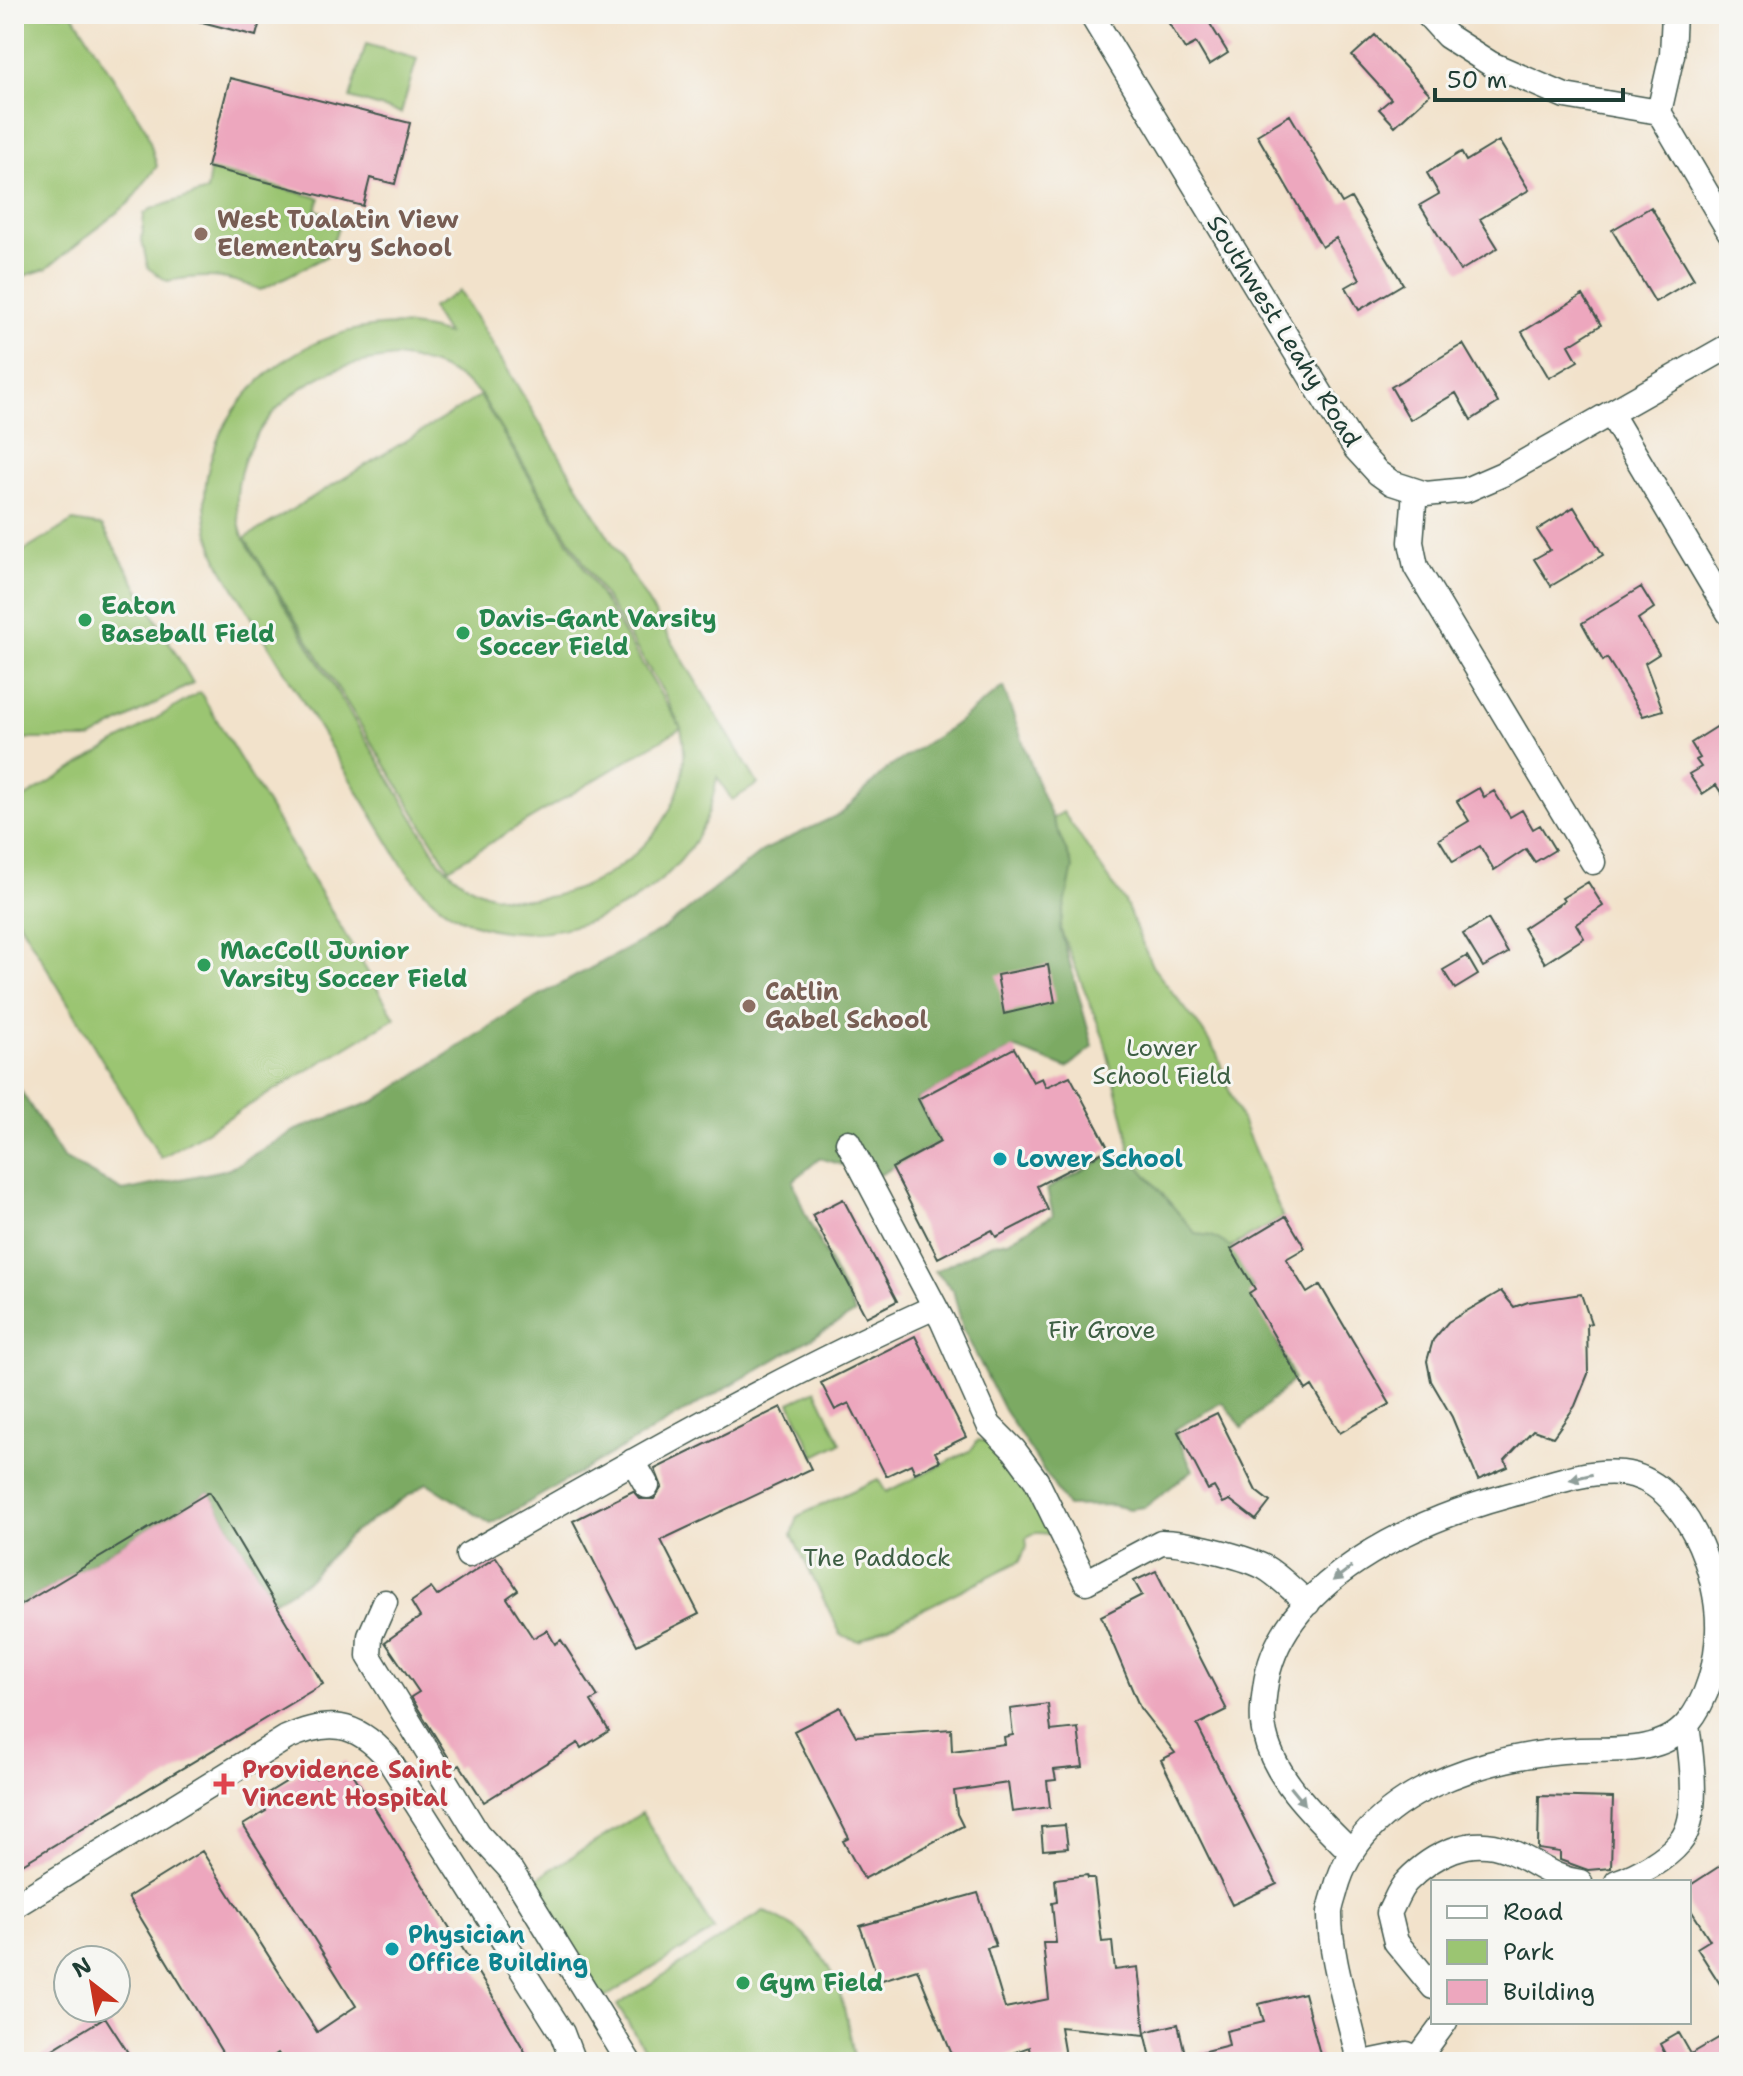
<svg xmlns="http://www.w3.org/2000/svg" width="1743" height="2076" font-family="'Shantell Sans',sans-serif">
	<style>
		.green { fill: #9bc572; stroke: #5d8153; stroke-width: 2; fill-rule: evenodd }
		.forest { fill: #7caa64; stroke: #4e744c; stroke-width: 2 }
		.building { fill: #eda7be }
		.lines { fill: none; stroke-linecap: round; stroke-linejoin: round }
		.minor-casing { stroke: #3f564b; stroke-width: 27 }
		.minor { stroke: #fff; stroke-width: 24 }
		.oneway { fill: #8f9e9a }
		.education-dot { fill: #8d6e63; stroke: #f6f6f2; stroke-width: 3 }
		.leisure-dot { fill: #2e9e5b; stroke: #f6f6f2; stroke-width: 3 }
		.culture-dot { fill: #0f9aa8; stroke: #f6f6f2; stroke-width: 3 }
		.health-dot { fill: #e0444e; stroke: #f6f6f2; stroke-width: 3 }
		.labels { text-anchor: middle; dominant-baseline: central; stroke-width: 6; stroke-linejoin: round; paint-order: stroke }
		.education-label { font-size: 24px; font-weight: bold; fill: #785e54; stroke: #f6f6f2; text-anchor: start }
		.street-label { font-size: 24px; fill: #1f3d34; stroke: #f6f6f2 }
		.leisure-label { font-size: 24px; font-weight: bold; fill: #27864d; stroke: #f6f6f2; text-anchor: start }
		.park-label { font-size: 24px; fill: #3e5f44; stroke: #f6f6f2 }
		.culture-label { font-size: 24px; font-weight: bold; fill: #0d838f; stroke: #f6f6f2; text-anchor: start }
		.health-label { font-size: 24px; font-weight: bold; fill: #be3a42; stroke: #f6f6f2; text-anchor: start }
	</style>
	<rect width="100%" height="100%" fill="#f6f6f2"/>
	<filter id="ink" filterUnits="userSpaceOnUse"><feTurbulence type="fractalNoise" baseFrequency=".0125" numOctaves="2"/><feDisplacementMap in="SourceGraphic" scale="16" xChannelSelector="R" yChannelSelector="G"/><feConvolveMatrix kernelMatrix="1 2 1 2 8 2 1 2 1" color-interpolation-filters="sRGB"/></filter>
	<filter id="wash" filterUnits="userSpaceOnUse"><feTurbulence type="fractalNoise" baseFrequency=".006" numOctaves="4" result="noise"/><feDisplacementMap in="SourceGraphic" scale="32" xChannelSelector="R" yChannelSelector="G"/><feGaussianBlur stdDeviation="1.8" result="paint"/><feColorMatrix in="noise" values="0 0 0 0 0 0 0 0 0 0 0 0 0 0 0 0 0 1.4 0 .05"/><feComposite in="paint" operator="in"/></filter>
	<g filter="url(#wash)">
		<rect width="100%" height="100%" fill="#f2e2cb"/>
		<path class="green" d="M14,14H73L146,129L157,166L129,203L46,269L14,279Z
			M366,44L417,59L401,113L350,98Z
			M210,170L320,198L316,210L342,219L327,256L261,290C225,275 206,274 167,281L148,268L142,241L144,214L151,209L207,191Z
			M460,291L758,784L732,800L717,777C714,793 711,809 704,824C665,908 543,960 458,917C435,905 420,888 404,868L220,565C155,428 314,289 447,334L431,308ZM396,357C430,361 456,371 481,395L665,695L681,728L480,396L245,538L449,868L681,728C705,828 585,919 492,895C472,890 454,877 440,862L243,537C219,466 270,396 335,370C355,362 375,360 396,357Z
			M73,521L102,526L193,683L90,739H25L14,732V557Z
			M200,692L395,1018L161,1158L14,913V804Z
			M1063,812L1125,902L1152,966L1202,1030L1217,1054L1229,1090L1283,1218L1225,1250L1197,1259L1132,1189L1128,1136L1104,1039L1060,928L1073,867L1052,819Z
			M816,1390L841,1443L815,1456L790,1402Z
			M978,1440L990,1442L1018,1470L1053,1535C1042,1533 1033,1530 1026,1539L1027,1546L1020,1561L859,1641L841,1635L792,1535L798,1516L878,1479L886,1492L970,1451Z
			M642,1813L714,1930L604,1998L531,1882Z
			M764,1911C775,1917 788,1923 798,1930C838,1962 847,2015 855,2062H652L617,2005Z"/>
		<path class="forest" d="M1003,687L1041,792L1073,867L1060,928L1093,1047L1067,1068L1014,1048L918,1099L940,1142L878,1176L820,1158L793,1181L804,1211L855,1313L491,1524L427,1483L351,1534L307,1581L274,1601L209,1492L14,1609V1080L63,1158L123,1191L229,1169L296,1130L375,1101L529,1001L664,929L762,851L842,813L887,769L950,728Z
			M1115,1153L1140,1167L1196,1234L1212,1236L1249,1257L1252,1285L1294,1379L1243,1428L1223,1402L1174,1430L1193,1470L1145,1507L1129,1509L1111,1505L1067,1506L1004,1410L963,1329L953,1290L935,1271L992,1244L1008,1241L1053,1215L1047,1189Z"/>
		<g id="blocks">
			<path class="building" d="M199,14H262L256,36L198,21Z
				M1163,14H1204L1228,53L1209,65L1196,43L1185,49Z
				M1375,35L1430,94L1395,126L1379,109L1391,99L1352,56Z
				M230,78L410,123L395,184L370,178L363,206L207,167Z
				M1290,115L1342,203L1351,198L1403,284L1359,310L1346,287L1360,279L1336,238L1322,247L1257,135Z
				M1499,141L1529,190L1480,219L1498,248L1460,271L1420,205L1439,194L1427,173L1461,152L1466,161Z
				M1651,207L1694,279L1655,302L1612,230Z
				M1583,295L1601,325L1569,345L1578,361L1549,378L1522,332Z
				M1463,344L1498,403L1471,420L1456,393L1410,420L1391,387Z
				M1574,507L1603,555L1551,586L1534,559L1550,550L1537,530Z
				M1641,587L1654,608L1638,619L1659,654L1645,663L1663,710L1643,716L1607,658L1603,661L1582,623Z
				M1729,719V805L1716,785L1702,794L1689,774L1701,767L1696,760L1700,758L1691,743Z
				M1479,788L1484,797L1494,791L1510,817L1522,810L1533,829L1540,825L1555,850L1535,862L1526,849L1494,870L1480,846L1453,862L1439,839L1469,821L1457,801Z
				M1588,882L1603,906L1576,924L1584,938L1545,963L1523,928L1564,901L1562,898Z
				M1488,919L1508,953L1483,967L1463,934Z
				M1467,956L1478,975L1455,989L1443,970Z
				M1048,965L1055,1002L1004,1014L997,975Z
				M1014,1048L1033,1082L1042,1078L1046,1087L1070,1076L1109,1149L1037,1186L1048,1210L996,1237L992,1230L938,1258L892,1168L940,1142L918,1099Z
				M843,1199L897,1301L866,1317L812,1215Z
				M1286,1216L1305,1248L1286,1259L1307,1293L1320,1285L1390,1404L1340,1433L1312,1386L1306,1390L1249,1293L1255,1289L1231,1249Z
				M1501,1291L1514,1307L1528,1302L1581,1294L1591,1323L1587,1324L1588,1374L1575,1406L1553,1437L1533,1430L1505,1460L1508,1467L1478,1480L1452,1417L1431,1381L1427,1361L1433,1340L1448,1322Z
				M915,1336L966,1437L935,1452L940,1461L915,1473L911,1464L886,1476L849,1403L835,1410L821,1383Z
				M781,1407L811,1469L661,1540L699,1614L637,1645L573,1521L633,1491L640,1499H654L662,1487L655,1469Z
				M1217,1413L1256,1491L1270,1502L1256,1520L1230,1500L1223,1503L1214,1487L1208,1490L1178,1432Z
				M209,1492L323,1684L14,1869V1609Z
				M496,1557L518,1590L507,1598L533,1638L547,1630L555,1644L561,1640L598,1697L591,1701L609,1731L581,1748L578,1743L484,1802L460,1765L455,1768L411,1697L419,1692L385,1642L420,1617L411,1602L431,1588L437,1596Z
				M1156,1571L1227,1710L1197,1725L1277,1884L1232,1905L1161,1760L1175,1753L1140,1708L1101,1616L1142,1595L1134,1581Z
				M1048,1704L1051,1731L1078,1728L1083,1767L1054,1770L1056,1780L1047,1781L1050,1807L1012,1812L1008,1783L954,1791L957,1814L963,1826L864,1879L843,1841L849,1838L794,1731L840,1707L856,1736L951,1729L952,1751L1005,1744L1004,1737L1013,1735L1010,1709Z
				M345,1761L498,2005L531,2062H284L278,2053L264,2062H228L128,1897L202,1851L317,2032L356,2006L243,1825L266,1811L258,1799L310,1767L316,1778Z
				M1539,1796L1613,1798L1611,1868L1588,1870L1560,1860V1852L1538,1849Z
				M1065,1825L1068,1848L1043,1850L1041,1827Z
				M1729,1860V1998L1697,1948L1710,1940L1689,1907V1886Z
				M1087,1875L1088,1878H1094L1102,1942L1112,1941L1115,1970L1138,1967L1145,2035L1060,2027L1066,2062H1031L1029,2047L988,2062H955L917,1969L879,1981L860,1926L978,1893L996,1946L987,1948L1005,2008L1049,1999L1043,1943H1056L1052,1903L1057,1902L1055,1879Z
				M1304,1993L1322,2062H1190L1189,2055L1229,2045L1226,2031L1264,2022L1259,2004Z
				M105,2017L134,2062H32Z
				M1178,2024L1187,2062H1152L1145,2032Z
				M1729,2032V2062H1669L1660,2044L1679,2033L1691,2054Z"/>
		</g>
	</g>
	<g filter="url(#ink)">
		<use href="#blocks" fill-opacity="0" stroke="#3f564b" stroke-width="2"/>
		<g class="lines">
			<g class="minor-casing">
				<path id="minor" d="M1091,14L1332,412L1356,449L1378,473L1392,483L1426,494L1466,490L1505,473L1729,346
					M1427,14L1447,36L1491,64L1565,96L1659,112
					M1674,14L1672,55L1659,112L1729,231
					M1611,414L1729,613
					M1415,491L1411,542L1416,567L1593,862
					M848,1142L943,1322L989,1425L1014,1450L1036,1480L1086,1582L1161,1542C1186,1542 1242,1556 1264,1567C1280,1576 1294,1592 1308,1603
					M633,1461L647,1486
					M468,1555C621,1468 774,1379 935,1307
					M385,1602L370,1636L369,1656L477,1833L510,1869L629,2062
					M1350,1851C1319,1820 1275,1780 1265,1735C1261,1720 1263,1704 1265,1689C1278,1581 1417,1520 1510,1495C1545,1486 1585,1469 1622,1473C1686,1480 1720,1575 1718,1631C1717,1663 1708,1699 1687,1724C1662,1754 1614,1749 1579,1750C1488,1754 1362,1792 1336,1889C1334,1897 1331,1904 1330,1912C1329,1956 1350,2017 1359,2062
					M1617,1882C1638,1875 1666,1859 1680,1842C1701,1818 1691,1754 1687,1725
					M14,1906L286,1738C328,1719 355,1721 387,1757L562,2033L573,2062
					M1433,1987L1396,1942L1389,1913C1395,1902 1399,1889 1407,1881C1433,1854 1471,1835 1507,1850C1533,1860 1551,1878 1580,1882
					M1368,2062L1407,2054L1417,2060L1445,2022"/>
			</g>
			<use href="#minor" class="minor"/>
		</g>
		<defs><path id="oneway-solid" d="M-6-.8H1V-3.2L6.5 0L1 3.2V.8H-6Z" transform="scale(2)"/></defs>
		<g class="oneway">
			<use href="#oneway-solid" transform="translate(1581 1477) rotate(167)"/>
			<use href="#oneway-solid" transform="translate(1342 1574) rotate(143)"/>
			<use href="#oneway-solid" transform="translate(1298 1796) rotate(51)"/>
		</g>
	</g>
	<g class="education-dot">
		<circle cx="201" cy="234" r="8"/>
		<circle cx="749" cy="1006" r="8"/>
	</g>
	<g class="leisure-dot">
		<circle cx="85" cy="620" r="8"/>
		<circle cx="463" cy="633" r="8"/>
		<circle cx="204" cy="965" r="8"/>
		<circle cx="743" cy="1983" r="8"/>
	</g>
	<g class="culture-dot">
		<circle cx="1000" cy="1159" r="8"/>
		<circle cx="392" cy="1949" r="8"/>
	</g>
	<path class="health-dot" d="M220 1772h8v8h8v8h-8v8h-8v-8h-8v-8h8z"/>
	<g class="labels">
		<g class="education-label">
			<text x="217" y="220">West Tualatin View<tspan x="217" dy="28">Elementary School</tspan></text>
			<text x="765" y="992">Catlin<tspan x="765" dy="28">Gabel School</tspan></text>
		</g>
		<g class="street-label">
			<text transform="translate(1284 331) rotate(58)">Southwest Leahy Road</text>
		</g>
		<g class="leisure-label">
			<text x="101" y="606">Eaton<tspan x="101" dy="28">Baseball Field</tspan></text>
			<text x="479" y="619">Davis-Gant Varsity<tspan x="479" dy="28">Soccer Field</tspan></text>
			<text x="220" y="951">MacColl Junior<tspan x="220" dy="28">Varsity Soccer Field</tspan></text>
			<text x="759" y="1983">Gym Field</text>
		</g>
		<g class="park-label">
			<text x="1162" y="1048">Lower<tspan x="1162" dy="28">School Field</tspan></text>
			<text x="1102" y="1330">Fir Grove</text>
			<text x="877" y="1558">The Paddock</text>
		</g>
		<g class="culture-label">
			<text x="1016" y="1159">Lower School</text>
			<text x="408" y="1935">Physician<tspan x="408" dy="28">Office Building</tspan></text>
		</g>
		<g class="health-label">
			<text x="242" y="1770">Providence Saint<tspan x="242" dy="28">Vincent Hospital</tspan></text>
		</g>
	</g>
	<rect width="1743" height="2076" fill="none" stroke="#f6f6f2" stroke-width="48"/>
	<rect x="1431" y="1880" width="260" height="144" fill="#f6f6f2" stroke="#a0aca6" stroke-width="2"/>
	<rect x="1447" y="1906" width="40" height="12" fill="#ffffff" stroke="#a0aca6" stroke-width="2"/>
	<text x="1503" y="1920" font-size="24" fill="#1f3d34">Road</text>
	<rect x="1447" y="1940" width="40" height="24" fill="#9bc572" stroke="#a0aca6" stroke-width="2"/>
	<text x="1503" y="1960" font-size="24" fill="#1f3d34">Park</text>
	<rect x="1447" y="1980" width="40" height="24" fill="#eda7be" stroke="#a0aca6" stroke-width="2"/>
	<text x="1503" y="2000" font-size="24" fill="#1f3d34">Building</text>
	<g transform="translate(92 1984) rotate(329)"><circle r="38" fill="#f6f6f2" stroke="#a0aca6" stroke-width="2"/>
	<path d="M0-6L14 30L0 20L-14 30Z" fill="#c8321e"/>
	<text y="-12" font-size="22" font-weight="bold" text-anchor="middle" fill="#1f3d34">N</text>
	</g>
	<path d="M1435 88v12h188v-12" fill="none" stroke="#1f3d34" stroke-width="4"/>
	<text x="1447" y="88" font-size="24" fill="#1f3d34" stroke="#f6f6f2" stroke-width="6" paint-order="stroke">50 m</text>
</svg>
